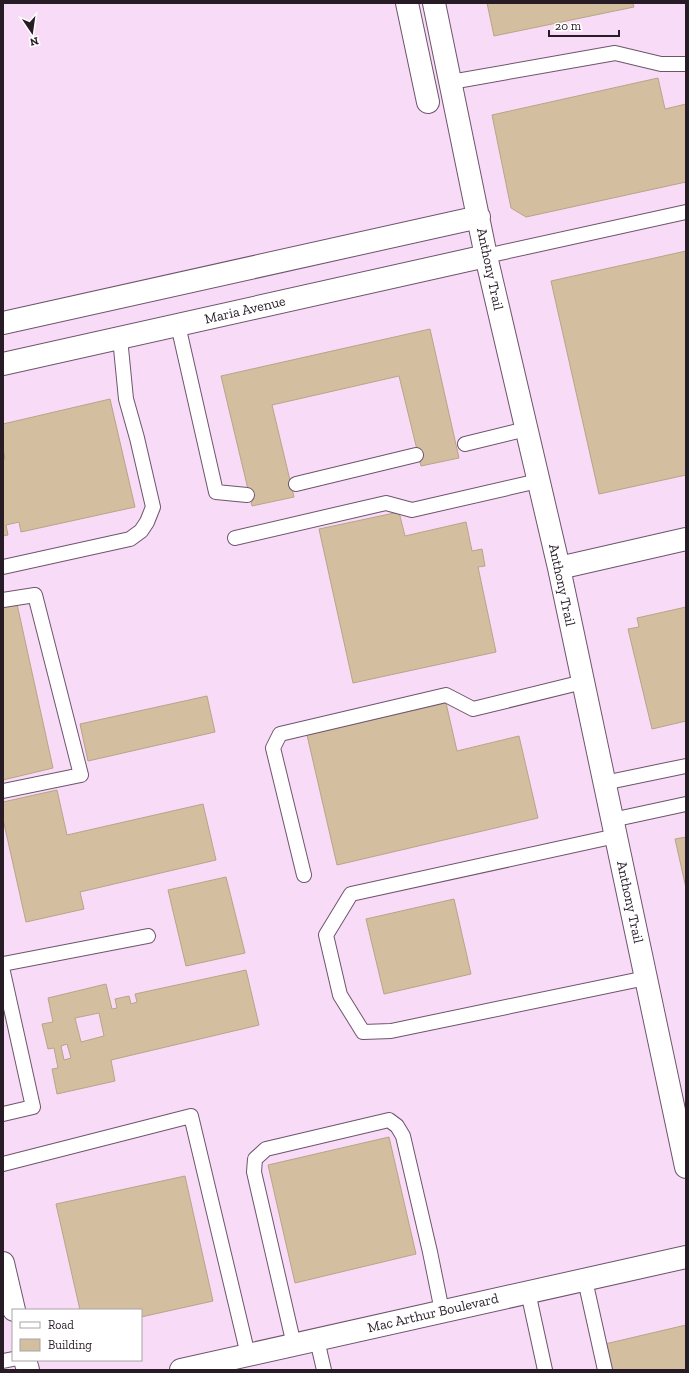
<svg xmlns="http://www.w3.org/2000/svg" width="689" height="1373" font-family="'Zilla Slab',serif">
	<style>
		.building { fill: #d4bea0; stroke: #b9a487; fill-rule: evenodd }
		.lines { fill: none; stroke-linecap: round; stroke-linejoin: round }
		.service-casing { stroke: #6e556c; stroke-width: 16 }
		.minor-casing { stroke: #6e556c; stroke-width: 24 }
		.service { stroke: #fff; stroke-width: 14 }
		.minor { stroke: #fff; stroke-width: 22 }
		.labels { text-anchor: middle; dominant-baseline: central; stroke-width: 3.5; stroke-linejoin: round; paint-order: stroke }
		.street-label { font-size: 14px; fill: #271c26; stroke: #fff }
	</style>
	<rect width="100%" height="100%" fill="#f8dbf6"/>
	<path class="building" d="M487,3H633L634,7L494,36Z
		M658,78L665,109L686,104V182L526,217L511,208L492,115Z
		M686,251V475L599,494L551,281Z
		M430,329L459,458L421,466L399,376L272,405L294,497L252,506L221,376Z
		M110,399L135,507L21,532L19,522L6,525L8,535L3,536V459H5L3,449V424Z
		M399,512L405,536L466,522L472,551L482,549L485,566L478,567L496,652L353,683L319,529Z
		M17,604L53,768L3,780V607Z
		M686,607V721L652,729L628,629L639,627L637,618Z
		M207,696L215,732L88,761L80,724Z
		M446,703L457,751L519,736L538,818L337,865L307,735Z
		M57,790L67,835L203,804L216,860L80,892L84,909L26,922L3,819V802Z
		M686,837V888L675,839Z
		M226,877L245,953L186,966L168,890Z
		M454,899L471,974L384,994L366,919Z
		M246,970L259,1025L111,1060L115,1081L57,1094L52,1069L58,1068L54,1048L48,1049L42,1024L53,1022L48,998L106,984L112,1009L117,1008L115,999L129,996L131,1004L137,1002L135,994ZM99,1013L104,1036L81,1042L75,1018ZM67,1044L71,1058L64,1060L61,1046Z
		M389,1137L416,1254L295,1283L268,1165Z
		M185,1176L213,1301L141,1317V1310H80L56,1204Z
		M686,1325V1370H611L605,1344Z"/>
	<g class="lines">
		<g class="service-casing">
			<path id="service" d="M451,82L615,53L661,64H686
				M486,256L686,212
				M178,325L216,492L247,495
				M465,444L526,429
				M296,484L416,455
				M235,538L386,503L412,510L538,481
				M3,567L130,539L141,531L147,522L153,507L137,438L126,399L120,338
				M3,600L35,595L81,775L3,791
				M604,783L686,766
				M612,820L686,804
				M616,836L351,894L326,935L340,995L363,1032L391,1031L646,978
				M304,875L273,748L280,734L446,695L473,709L583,682
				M3,964L148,936
				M3,972L33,1107L3,1114
				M3,1164L191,1116L248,1355
				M585,1280L605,1370
				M528,1292L545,1370
				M317,1340L324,1370
				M294,1345L254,1172L255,1159L266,1149L389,1120L397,1126L403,1136L430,1252L442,1311
				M3,1361L13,1359"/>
		</g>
		<g class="minor-casing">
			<path id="minor" d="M407,3L428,102
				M434,3L486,256L559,568L686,1167
				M3,323L479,217
				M3,364L486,256
				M559,568L686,539
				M3,1263L14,1310
				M25,1360L28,1370
				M181,1370L686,1257"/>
		</g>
		<use href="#service" class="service"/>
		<use href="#minor" class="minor"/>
	</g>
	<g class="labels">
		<g class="street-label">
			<text transform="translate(490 269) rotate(78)">Anthony Trail</text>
			<text transform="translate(245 310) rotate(-13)">Maria Avenue</text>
			<text transform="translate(562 585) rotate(78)">Anthony Trail</text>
			<text transform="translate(630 902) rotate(78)">Anthony Trail</text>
			<text transform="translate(433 1313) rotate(-13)">Mac Arthur Boulevard</text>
		</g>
	</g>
	<rect width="689" height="1373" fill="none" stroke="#271c26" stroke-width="8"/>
	<rect x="12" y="1309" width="130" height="52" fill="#ffffff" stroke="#a9a4a8"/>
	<rect x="20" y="1322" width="20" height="6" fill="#ffffff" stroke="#a9a4a8"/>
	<text x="48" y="1329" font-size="12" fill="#271c26">Road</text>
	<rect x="20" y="1339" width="20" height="12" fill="#d4bea0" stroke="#a9a4a8"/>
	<text x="48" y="1349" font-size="12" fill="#271c26">Building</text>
	<g transform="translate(32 32) rotate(167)" stroke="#ffffff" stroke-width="3" paint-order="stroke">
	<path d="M0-3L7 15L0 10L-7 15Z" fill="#271c26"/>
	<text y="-6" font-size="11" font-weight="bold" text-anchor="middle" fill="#271c26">N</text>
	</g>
	<path d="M549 30v6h70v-6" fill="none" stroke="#271c26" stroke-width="2"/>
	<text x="555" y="30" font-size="12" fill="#271c26" stroke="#ffffff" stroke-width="3" paint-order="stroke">20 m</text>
</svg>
